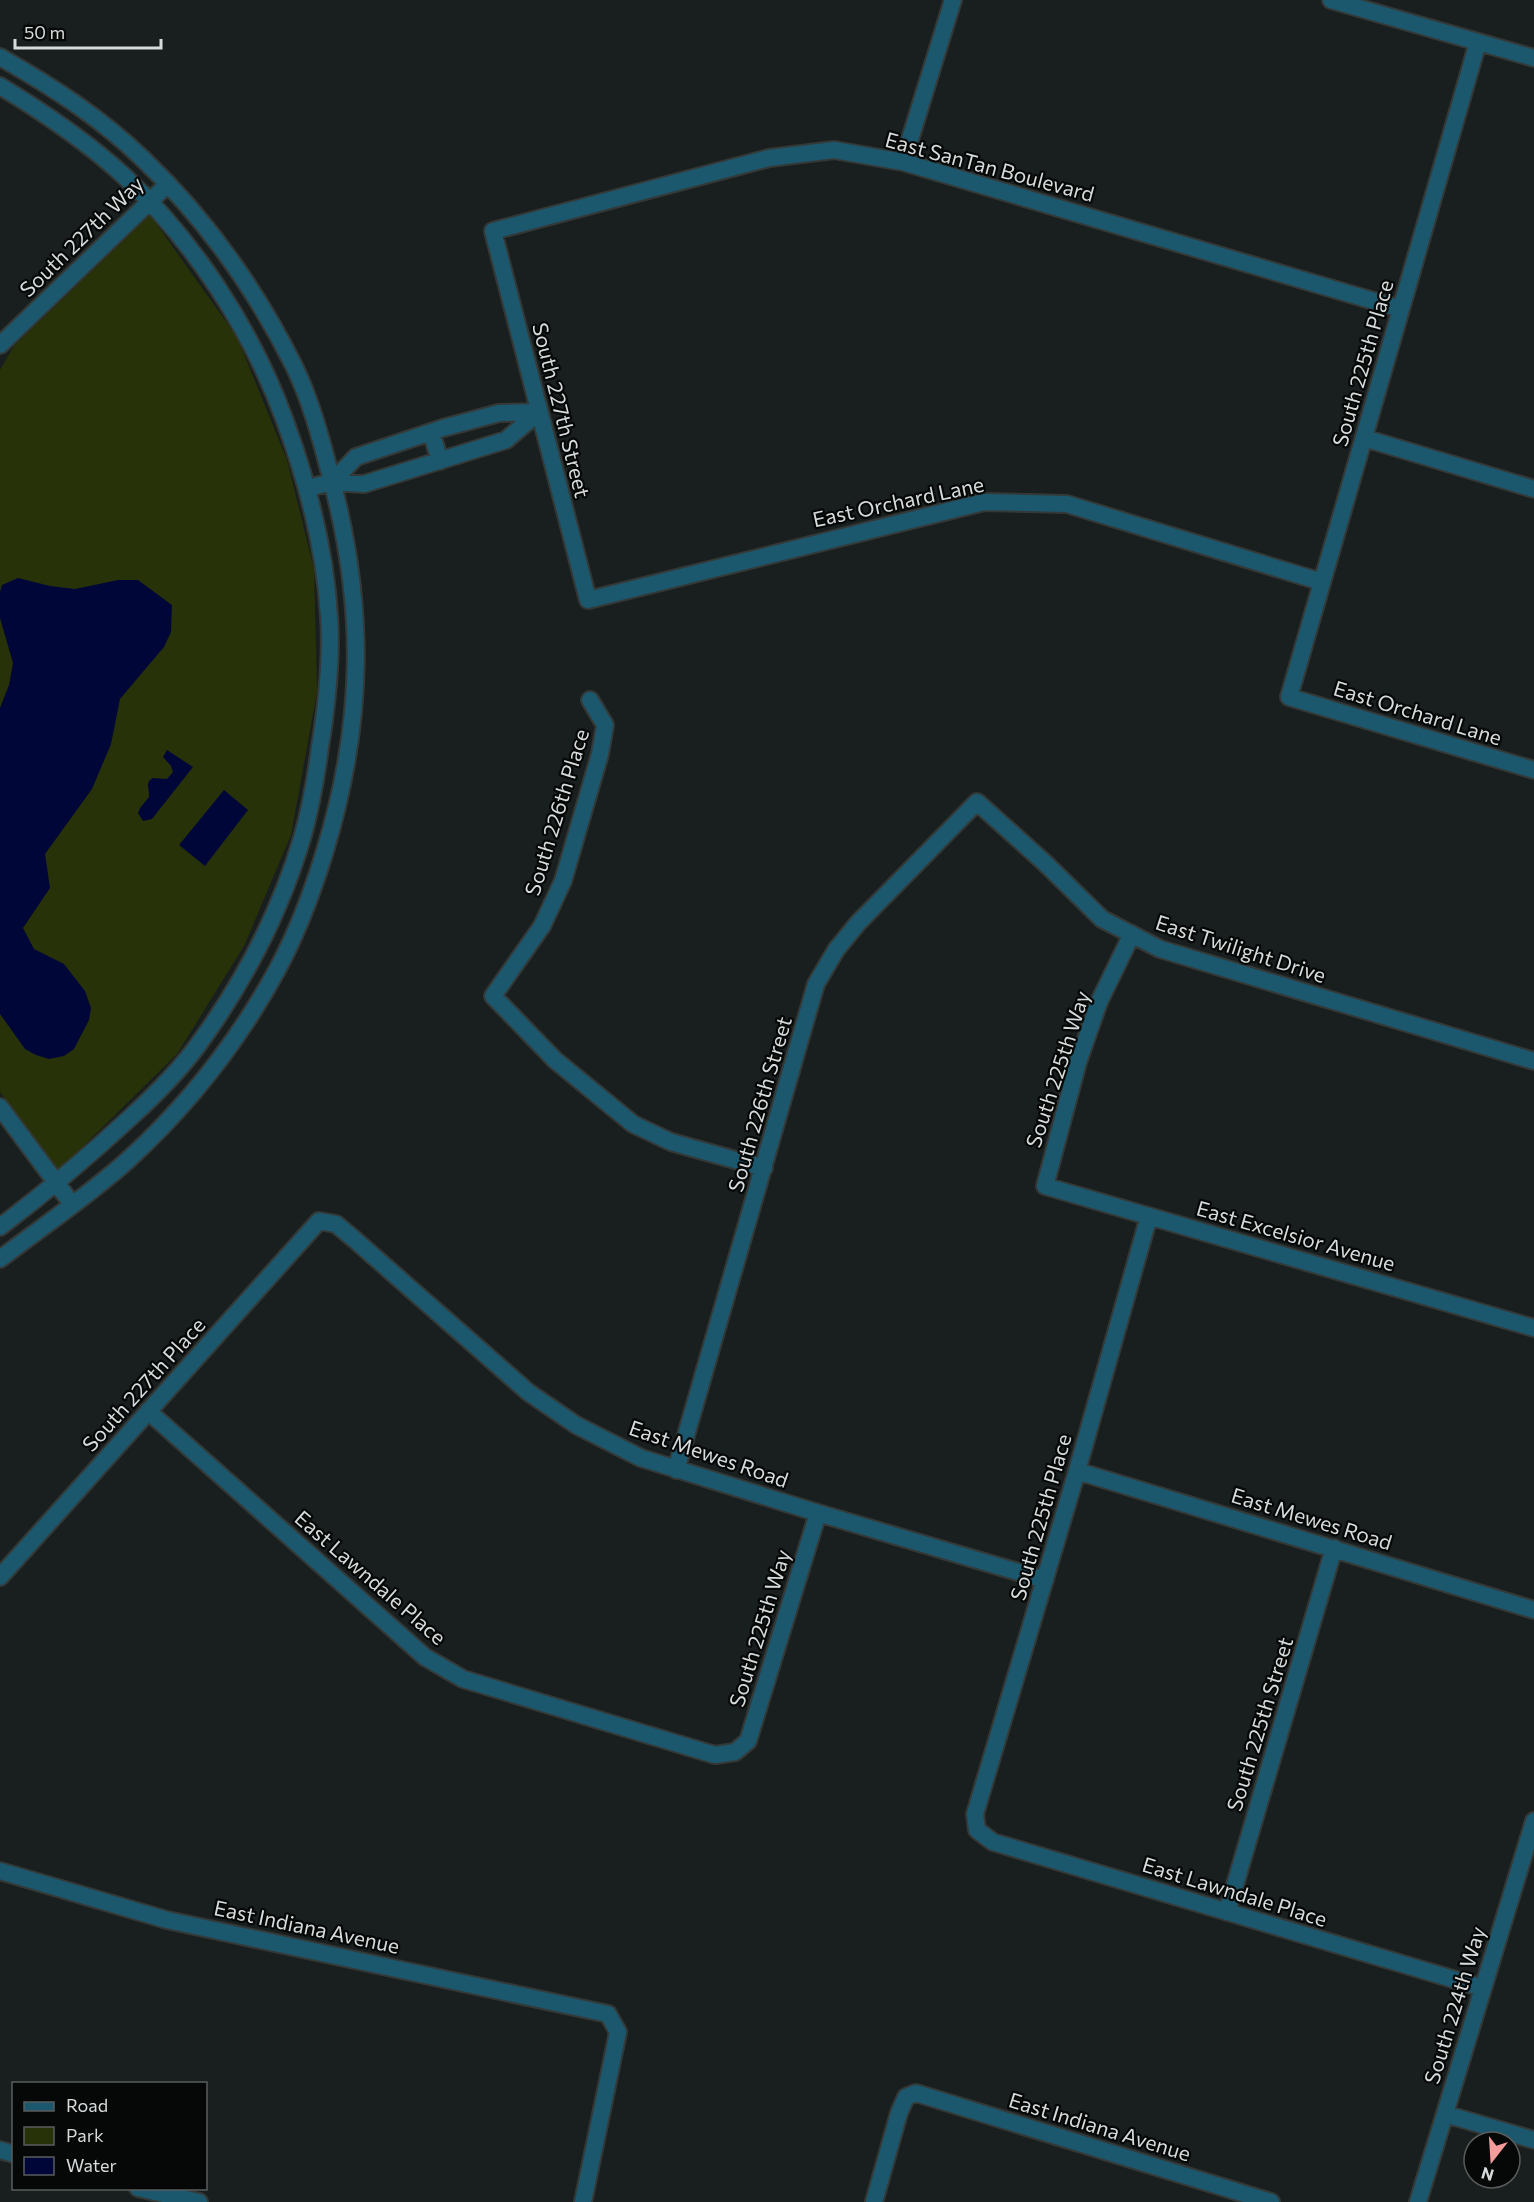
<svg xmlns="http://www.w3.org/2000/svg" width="1534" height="2202" font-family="Commissioner,sans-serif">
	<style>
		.green { fill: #283208 }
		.water { fill: #000738 }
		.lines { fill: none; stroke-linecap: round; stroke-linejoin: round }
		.minor-casing { stroke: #343938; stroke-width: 20 }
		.minor { stroke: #1b586e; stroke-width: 16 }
		.labels { text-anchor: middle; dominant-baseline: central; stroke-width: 4.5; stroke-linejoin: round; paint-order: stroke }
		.street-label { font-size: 21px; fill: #d7dbdb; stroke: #060808 }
	</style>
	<rect width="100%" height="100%" fill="#191f1e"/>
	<path class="green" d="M150,215L237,337L287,460L314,569L317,692L291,835L244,946L177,1054L59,1170L0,1092V370L14,346Z"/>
	<path class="water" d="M18,578L50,586L75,589L118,580H138L172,605L171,632L164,647L120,699L111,744L92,789L45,854L50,888L23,928L34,949L64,964L85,991L91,1008L89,1020L74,1049L64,1056L49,1059L36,1055L25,1049L0,1014V708L9,685L13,663L0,618V592L2,585Z
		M167,750L193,767L152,819L143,821L138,813L140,808L149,797C150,789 144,783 153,778L167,779L173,772L171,766L163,757Z
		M224,790L248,810L205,866L179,845Z"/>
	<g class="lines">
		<g class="minor-casing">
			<path id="minor" d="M1331,0L1534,58
				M1478,42L1289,697L1534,770
				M0,57C51,86 101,118 143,159C205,218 256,290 294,366C310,399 320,435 329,470C366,604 365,721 324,854C312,893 297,933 277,970C239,1040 187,1106 128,1160C88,1196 43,1226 0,1259
				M0,86C43,112 86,141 123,175C194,241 252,330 285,421C308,484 325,549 329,616C332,660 327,704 320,747C316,777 311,806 303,835C281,910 244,982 198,1045C179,1071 156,1094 132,1116C90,1155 46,1192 0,1227
				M903,162L953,0
				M0,345L167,185
				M431,432L440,461
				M1364,438L1534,489
				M332,482L356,457L443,428L499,413L539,412
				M308,488L332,482L364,484L506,440L539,412
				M1322,582L1067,504L984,502L588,600L493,231L769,158L834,150L903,162L1401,309
				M590,700L605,725L600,754L563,881L542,926L493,996L555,1060L633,1124L671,1142L764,1168
				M1132,934L1099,1002L1078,1062L1045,1186L1534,1328
				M0,1107L72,1204
				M1149,1216L1077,1471L975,1814L977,1830L993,1842L1483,1988
				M148,1411L425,1657L463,1679L715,1755L735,1752L748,1741L818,1513
				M676,1470L816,984L836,950L858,923L977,802L1045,863L1102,919L1160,949L1534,1061
				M1077,1471L1534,1610
				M0,1577L319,1221L336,1224L354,1239L528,1392L576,1425L641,1458L818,1513L1045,1580
				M0,1871L167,1920L608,2014L618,2032L583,2202
				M1227,1912L1334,1548
				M1445,2114L1534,2140
				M0,2150L14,2154
				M138,2188L199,2202
				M874,2202L899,2113L906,2097L916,2093L1271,2202
				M1418,2202L1534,1821"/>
		</g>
		<use href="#minor" class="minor"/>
	</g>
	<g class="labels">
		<g class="street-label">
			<text transform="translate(990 166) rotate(15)">East SanTan Boulevard</text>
			<text transform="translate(81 236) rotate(-44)">South 227th Way</text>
			<text transform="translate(1362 363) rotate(-74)">South 225th Place</text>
			<text transform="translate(562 410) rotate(76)">South 227th Street</text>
			<text transform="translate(898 501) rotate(-12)">East Orchard Lane</text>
			<text transform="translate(1418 712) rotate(17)">East Orchard Lane</text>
			<text transform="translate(556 812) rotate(-73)">South 226th Place</text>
			<text transform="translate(1241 948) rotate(18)">East Twilight Drive</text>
			<text transform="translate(1057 1069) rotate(-72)">South 225th Way</text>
			<text transform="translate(759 1104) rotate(-74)">South 226th Street</text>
			<text transform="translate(1296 1235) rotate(16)">East Excelsior Avenue</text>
			<text transform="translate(143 1384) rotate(-48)">South 227th Place</text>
			<text transform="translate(709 1453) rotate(19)">East Mewes Road</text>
			<text transform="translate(1040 1517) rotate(-74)">South 225th Place</text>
			<text transform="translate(1312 1518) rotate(17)">East Mewes Road</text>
			<text transform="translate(371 1577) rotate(41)">East Lawndale Place</text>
			<text transform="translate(759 1628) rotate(-73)">South 225th Way</text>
			<text transform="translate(1259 1724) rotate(-73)">South 225th Street</text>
			<text transform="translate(1235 1891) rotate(17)">East Lawndale Place</text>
			<text transform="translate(307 1926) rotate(12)">East Indiana Avenue</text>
			<text transform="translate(1454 2005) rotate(-73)">South 224th Way</text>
			<text transform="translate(1100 2126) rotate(17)">East Indiana Avenue</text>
		</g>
	</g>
	<rect x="12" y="2082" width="195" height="108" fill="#060808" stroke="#5a5c5c" stroke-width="1.5"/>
	<rect x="24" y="2102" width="30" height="9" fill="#1b586e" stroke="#5a5c5c" stroke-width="1.5"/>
	<text x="66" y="2112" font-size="18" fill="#d7dbdb">Road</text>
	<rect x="24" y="2127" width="30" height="18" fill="#283208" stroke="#5a5c5c" stroke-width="1.5"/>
	<text x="66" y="2142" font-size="18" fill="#d7dbdb">Park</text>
	<rect x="24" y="2157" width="30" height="18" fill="#000738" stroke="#5a5c5c" stroke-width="1.5"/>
	<text x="66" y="2172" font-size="18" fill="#d7dbdb">Water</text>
	<g transform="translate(1492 2160) rotate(197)"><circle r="28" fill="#060808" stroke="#5a5c5c" stroke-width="1.5"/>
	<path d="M0-4.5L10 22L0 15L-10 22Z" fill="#f59b9c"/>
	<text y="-9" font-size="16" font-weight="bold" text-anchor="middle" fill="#d7dbdb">N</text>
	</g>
	<path d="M15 39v9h146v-9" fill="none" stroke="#d7dbdb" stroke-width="3"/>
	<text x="24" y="39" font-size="18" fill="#d7dbdb" stroke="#060808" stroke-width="4.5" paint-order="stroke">50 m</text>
</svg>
